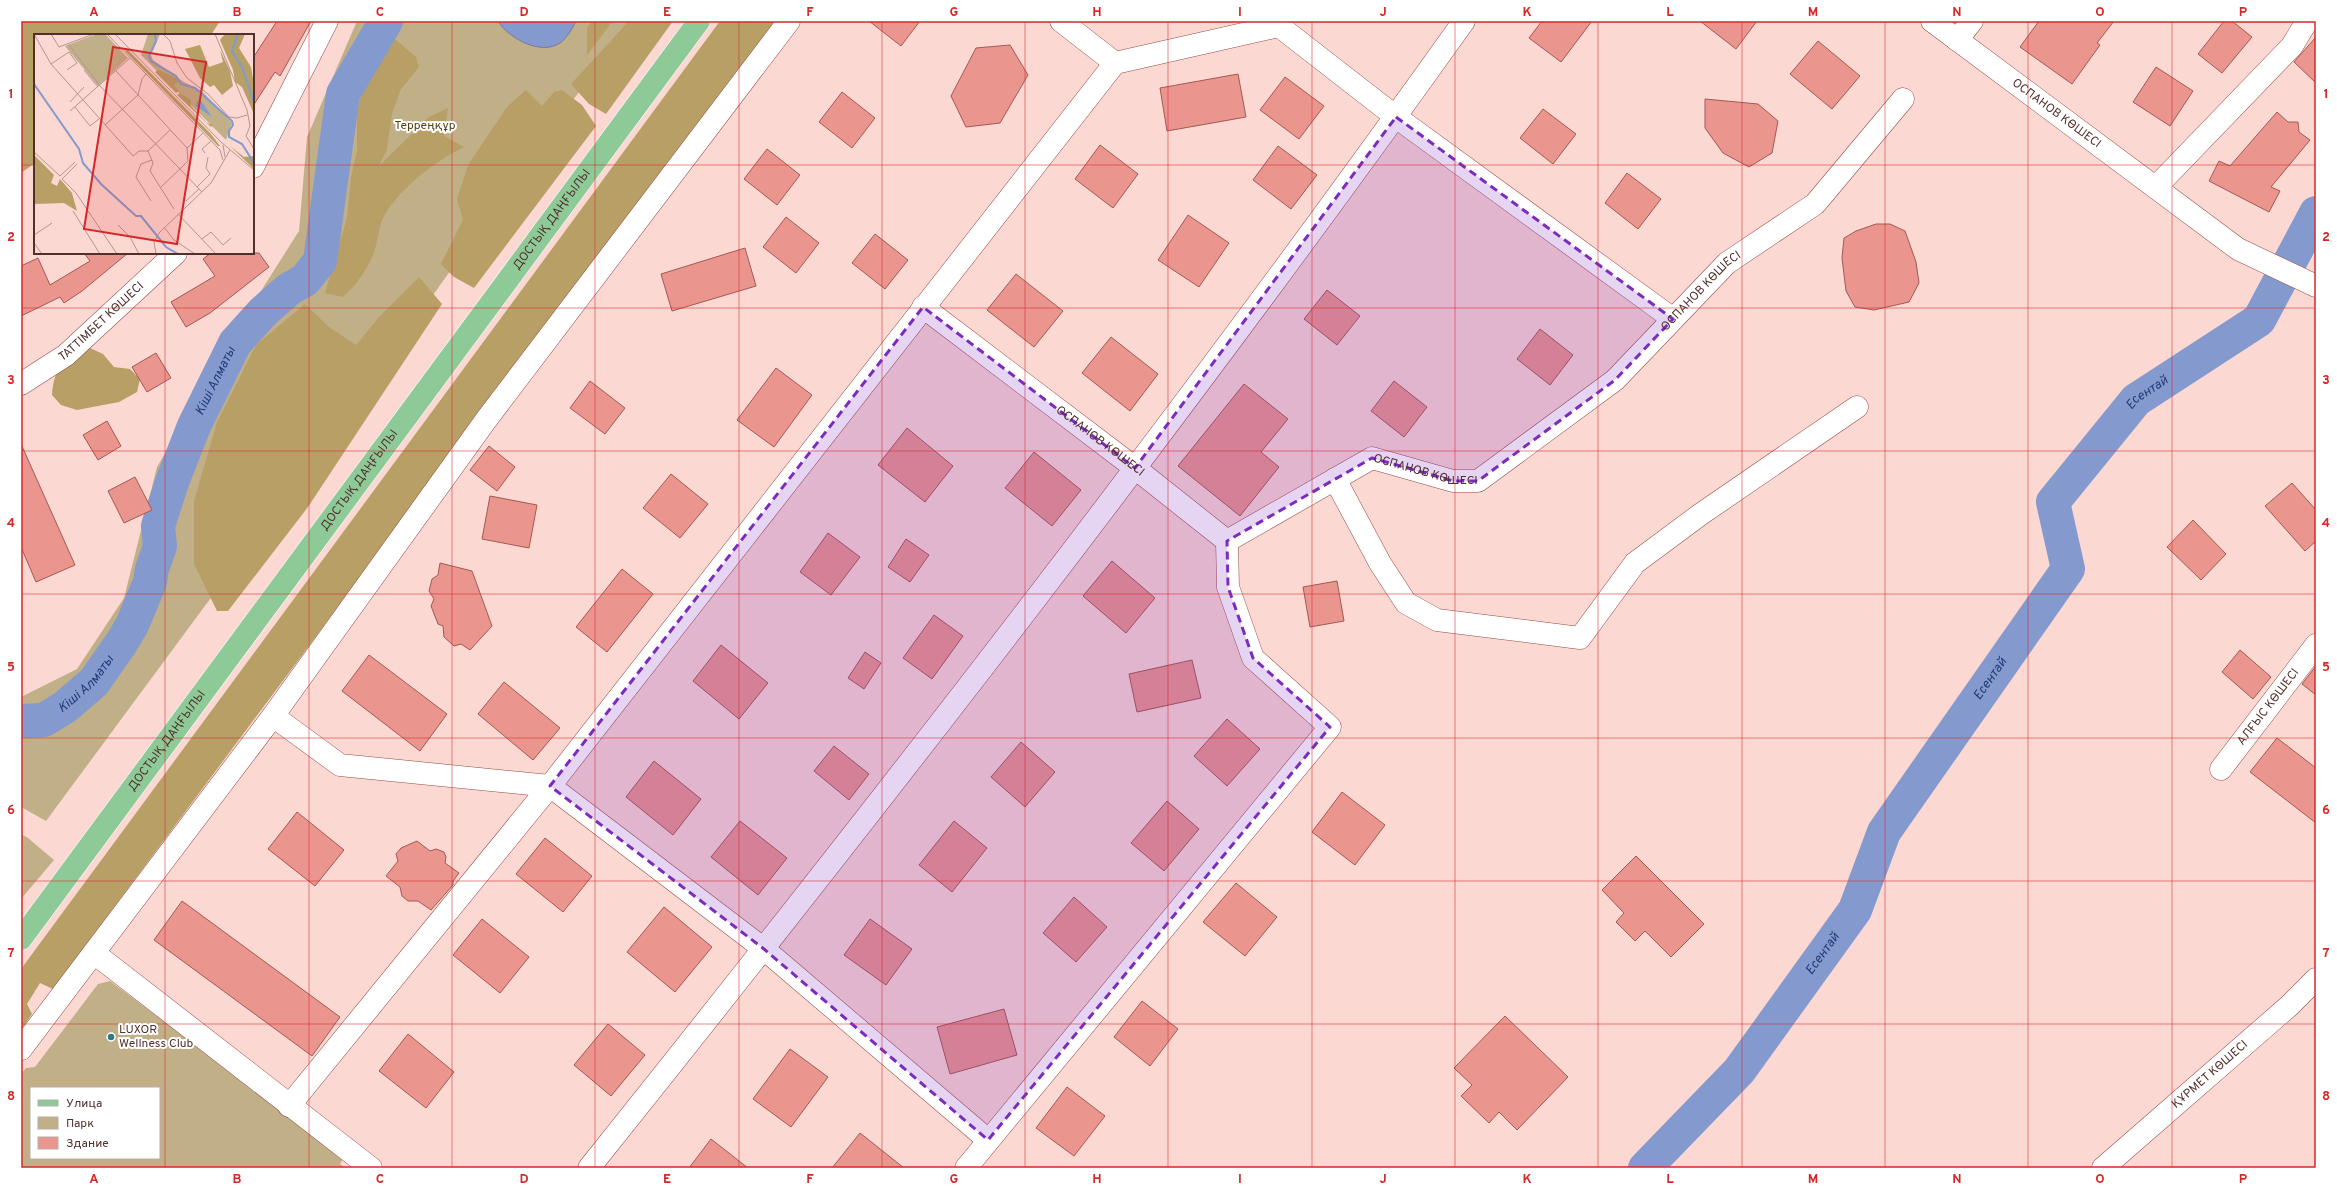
<svg xmlns="http://www.w3.org/2000/svg" width="2337" height="1189" font-family="Overpass,sans-serif">
	<style>
		.green { fill: #c1af88; fill-rule: evenodd }
		.forest { fill: #b89f66 }
		.water { fill: #849ace; stroke: #757a9d }
		.lines { fill: none; stroke-linecap: round; stroke-linejoin: round }
		.river { stroke: #849ace; stroke-width: 34 }
		.building { fill: #ea968e; stroke: #a45851 }
		.minor-casing { stroke: #974b45; stroke-width: 23 }
		.major-casing { stroke: #fff; stroke-width: 23 }
		.minor { stroke: #fff; stroke-width: 22 }
		.major { stroke: #8eca97; stroke-width: 22 }
		.marked { fill: #7b2cbf; fill-opacity: 0.2; stroke: #7b2cbf; stroke-width: 3; stroke-dasharray: 8 5; stroke-linejoin: round }
		.grid { fill: none; stroke: #d62828; stroke-width: 1; stroke-opacity: 0.55 }
		.poi-dot { fill: #337b84; stroke: #fff; stroke-width: 1.5 }
		.labels { text-anchor: middle; dominant-baseline: central; stroke-width: 4; stroke-linejoin: round; paint-order: stroke }
		.street-label { font-size: 12px; fill: #512f2b; stroke: #fff }
		.park-label { font-size: 12px; fill: #544114; stroke: #fff }
		.poi-label { font-size: 12px; fill: #512f2b; stroke: #fff; text-anchor: start }
		.water-label { font-size: 13px; font-style: italic; fill: #233977; stroke: #fff }
		.inset-river { fill: none; stroke: #849ace; stroke-width: 2 }
		.inset-road { fill: none; stroke: #b89490; stroke-width: 1 }
		.view { fill: #d62828; fill-opacity: 0.15; stroke: #d62828; stroke-width: 2 }
		.inset-edge { fill: none; stroke: #512f2b; stroke-width: 2 }
		.neatline { fill: none; stroke: #d62828; stroke-width: 1.5 }
		.grid-label { font-size: 13px; text-anchor: middle; font-weight: bold; fill: #d62828 }
	</style>
	<rect width="100%" height="100%" fill="#fcd8d3"/>
	<path class="green" d="M357,21H633L551,129L394,350L46,821L21,807V697L77,669L124,598L157,467L247,313L299,231L307,137Z
		M21,834L28,838L54,860L21,899Z
		M110,981L344,1157L340,1164L346,1168H21V1074L26,1068L35,1067L98,984ZM31,1088H159V1158H31Z"/>
	<path class="forest" d="M21,21H220L211,35H35V163L21,173Z
		M592,21H613L587,55V28Z
		M629,21H673L606,114L589,104L571,84Z
		M720,21H775L53,989L40,983L27,1004L32,1014L21,1030V969Z
		M388,33L416,57L419,67L401,89L392,114L387,149L379,166L429,117L448,108L444,136L464,147C434,162 401,187 384,216C378,227 378,243 373,255C366,271 356,285 343,297L325,293L347,218L351,177L357,150V109L366,80Z
		M526,90L542,106L554,92L562,90L582,105L596,126L474,288L454,277L441,264L463,220L457,199L468,165L507,107Z
		M419,277L442,304L308,507L228,611H217L194,564V501L217,422L256,345L305,304L329,327L356,345L379,317Z
		M90,348L103,354L114,367L130,369L140,379L137,392L119,402L77,410L61,405L52,395C54,364 66,362 90,348Z"/>
	<path class="water" d="M498,21H576C572,29 567,38 560,43C541,56 508,38 498,21Z"/>
	<g class="lines">
		<g class="river">
			<path id="s1" d="M21,721L44,720L65,707L94,682L122,642L132,625L150,582L152,569L160,546L158,526L172,482L194,426L235,343L263,312L289,289L305,280L320,261L343,94L386,21"/>
			<path id="s2" d="M1645,1168L1739,1071L1855,910L1884,832L2068,569L2053,502L2136,400L2259,320L2316,213"/>
		</g>
	</g>
	<path class="building" d="M277,21H311L280,76L275,72L253,106V58Z
		M869,21H920L901,46Z
		M1542,21H1592L1561,62L1529,38Z
		M1700,21H1757L1736,49Z
		M2039,21H2114L2097,43L2100,45L2072,84L2020,47Z
		M2224,21H2232L2252,37L2222,73L2198,54Z
		M2316,37V83L2294,62Z
		M1818,41L1860,76L1832,109L1790,74Z
		M1010,45L1028,75L1000,123L966,127L951,96L976,48Z
		M2156,67L2193,91L2170,126L2133,102Z
		M1238,74L1246,117L1167,131L1160,88Z
		M1285,77L1324,106L1299,139L1260,110Z
		M842,92L875,118L852,148L819,122Z
		M1705,99L1758,104L1778,121L1772,153L1749,167L1723,153L1705,128Z
		M1543,109L1576,134L1553,164L1520,138Z
		M2277,112L2288,122H2298L2299,132L2310,140L2271,187L2280,191L2269,212L2209,181L2219,161L2230,166Z
		M1100,145L1138,174L1113,208L1075,179Z
		M1278,146L1317,175L1291,209L1253,180Z
		M767,149L800,175L777,205L744,179Z
		M1627,173L1661,199L1638,229L1605,203Z
		M1188,215L1229,243L1199,287L1158,260Z
		M786,217L819,243L796,273L763,247Z
		M1876,224H1890L1905,231L1916,262L1919,283L1909,302L1874,310L1855,307L1846,291L1842,258L1844,238L1856,231Z
		M875,234L908,260L885,289L852,263Z
		M745,248L756,286L672,311L661,274Z
		M84,253H128L82,291L64,303L60,297L21,316V266L38,258L50,285L90,261Z
		M211,253H259L269,267L210,313L186,327L171,302L215,276L203,259Z
		M1016,274L1063,311L1034,347L987,310Z
		M1327,290L1360,316L1337,345L1304,319Z
		M1540,329L1573,355L1550,385L1517,359Z
		M1111,337L1158,374L1130,411L1082,373Z
		M156,353L171,378L147,392L132,367Z
		M776,368L812,395L774,447L737,420Z
		M590,381L625,408L605,434L570,408Z
		M1394,381L1427,407L1404,437L1371,411Z
		M1244,384L1288,419L1261,452L1279,467L1240,516L1178,466Z
		M107,421L121,446L98,460L83,435Z
		M907,428L953,466L925,502L878,465Z
		M21,444L75,565L36,582L21,547Z
		M489,446L515,467L497,491L470,470Z
		M1034,452L1081,490L1052,526L1005,488Z
		M671,474L708,504L680,538L643,508Z
		M135,477L152,510L124,523L108,491Z
		M2292,483L2316,510V541L2305,551L2265,506Z
		M490,496L537,505L529,548L482,539Z
		M2193,520L2226,554L2201,580L2167,547Z
		M828,533L860,557L831,595L800,572Z
		M906,539L929,555L910,582L888,567Z
		M1112,561L1155,598L1126,633L1083,596Z
		M440,563L472,571L492,626L470,650L461,644L454,646L444,637L443,626L438,624L431,606L434,599L429,591L432,579L438,575Z
		M622,569L653,594L607,652L576,627Z
		M1337,581L1344,621L1310,627L1303,587Z
		M934,615L963,636L932,679L903,658Z
		M721,645L768,683L739,719L693,681Z
		M2240,650L2271,677L2253,699L2222,672Z
		M865,652L881,663L864,689L848,678Z
		M369,655L447,714L420,751L342,691Z
		M1192,660L1201,698L1137,712L1129,674Z
		M2316,666V695L2302,684Z
		M504,682L560,728L533,760L478,714Z
		M1227,719L1260,749L1227,786L1194,756Z
		M2277,738L2316,768V823L2250,772Z
		M1021,742L1055,772L1025,807L991,777Z
		M834,746L869,774L849,800L814,771Z
		M654,761L701,799L673,835L626,797Z
		M1342,792L1385,825L1355,865L1312,832Z
		M1167,801L1199,829L1164,871L1131,843Z
		M297,812L344,850L315,886L268,849Z
		M740,821L787,858L758,895L711,857Z
		M954,821L987,848L952,892L919,865Z
		M545,838L592,876L563,912L516,874Z
		M417,841L430,851L436,849L444,852L446,857L445,863L459,873L453,881V885L431,910L418,901H408L402,896L400,887L386,876L398,861L396,854L401,848Z
		M1636,856L1704,924L1671,957L1645,931L1635,941L1616,922L1624,913L1602,890Z
		M1236,883L1277,917L1245,956L1203,922Z
		M1074,897L1107,927L1076,962L1043,933Z
		M182,901L340,1017L312,1056L154,940Z
		M664,907L712,947L675,992L627,952Z
		M482,919L529,957L500,993L453,955Z
		M870,919L912,949L886,985L844,955Z
		M1142,1001L1178,1029L1150,1066L1114,1037Z
		M1004,1009L1017,1055L950,1074L937,1027Z
		M1505,1016L1568,1077L1517,1130L1499,1112L1489,1123L1461,1096L1472,1085L1454,1068Z
		M608,1024L645,1055L611,1096L574,1065Z
		M408,1034L454,1072L426,1108L379,1071Z
		M790,1049L828,1077L791,1127L753,1099Z
		M1067,1087L1105,1116L1074,1156L1036,1128Z
		M860,1133L904,1168H832Z
		M711,1139L748,1168H689Z"/>
	<g class="lines">
		<g class="minor-casing">
			<g id="minor">
				<path d="M1061,21L1115,63"/>
				<path id="s3" d="M1932,21L2238,249L2316,286"/>
				<path d="M1957,40L1972,21"/>
				<path d="M253,167L327,21"/>
				<path d="M2156,187L2292,46L2307,21"/>
				<path id="s4" d="M923,307L1135,468L1227,541L1372,458L1453,481H1478L1615,380L1727,263L1815,204L1903,99"/>
				<path id="s5" d="M21,384L66,355L176,253"/>
				<path d="M1335,479L1380,563L1406,603L1437,620L1580,638L1635,563L1701,514L1857,407"/>
				<path d="M273,716L340,765L550,786L764,949L988,1140"/>
				<path id="s6" d="M2221,769L2316,645"/>
				<path d="M94,953L371,1168"/>
				<path d="M21,1049L273,716L486,420L789,21"/>
				<path d="M289,1106L550,786L1115,63L1279,26L1396,117L1673,319"/>
				<path d="M589,1168C889,793 1185,412 1464,21"/>
				<path d="M966,1168L1330,727L1253,658L1228,587L1227,541"/>
				<path id="s7" d="M2103,1168L2289,1006L2316,979"/>
			</g>
		</g>
		<g class="major-casing">
			<g id="major">
				<path id="s8" d="M21,939L699,21"/>
			</g>
		</g>
		<use href="#minor" class="minor"/>
		<use href="#major" class="major"/>
	</g>
	<path class="marked" d="M1396,117L1673,319L1615,380L1478,481H1453L1372,458L1227,541L1228,587L1253,658L1330,727L988,1140L764,949L550,786L923,307L1135,468Z"/>
	<path class="grid" d="M165,21V35M309,21V1168M452,21V1168M595,21V1168M739,21V1168M882,21V1168M1025,21V1168M1168,21V1168M1312,21V1168M1455,21V1168M1598,21V1168M1742,21V1168M1885,21V1168M2028,21V1168M2172,21V1168M21,165H35M253,165H2316M165,253V1168M21,308H2316M21,451H2316M21,594H2316M21,738H2316M21,881H2316M21,1024H2316"/>
	<circle class="poi-dot" cx="111" cy="1037" r="4"/>
	<g class="labels">
		<g class="street-label">
			<text stroke="none"><textPath href="#s3" startOffset="155">ОСПАНОВ КӨШЕСІ</textPath></text>
			<text stroke="none"><textPath href="#s8" startOffset="894">ДОСТЫҚ ДАҢҒЫЛЫ</textPath></text>
			<text stroke="none"><textPath href="#s4" startOffset="954">ОСПАНОВ КӨШЕСІ</textPath></text>
			<text stroke="none"><textPath href="#s5" startOffset="102">ТАТТІМБЕТ КӨШЕСІ</textPath></text>
			<text stroke="none"><textPath href="#s4" startOffset="222">ОСПАНОВ КӨШЕСІ</textPath></text>
			<text stroke="none"><textPath href="#s4" startOffset="606">ОСПАНОВ КӨШЕСІ</textPath></text>
			<text stroke="none"><textPath href="#s8" startOffset="570">ДОСТЫҚ ДАҢҒЫЛЫ</textPath></text>
			<text stroke="none"><textPath href="#s6" startOffset="78">АЛҒЫС КӨШЕСІ</textPath></text>
			<text stroke="none"><textPath href="#s8" startOffset="246">ДОСТЫҚ ДАҢҒЫЛЫ</textPath></text>
			<text stroke="none"><textPath href="#s7" startOffset="142">ҚҰРМЕТ КӨШЕСІ</textPath></text>
		</g>
		<g class="park-label">
			<text x="425" y="126">Терреңқұр</text>
		</g>
		<g class="poi-label">
			<text x="119" y="1030">LUXOR<tspan x="119" dy="14">Wellness Club</tspan></text>
		</g>
		<g class="water-label">
			<text stroke="none"><textPath href="#s1" startOffset="415">Кіші Алматы</textPath></text>
			<text stroke="none"><textPath href="#s2" startOffset="951">Есентай</textPath></text>
			<text stroke="none"><textPath href="#s2" startOffset="603">Есентай</textPath></text>
			<text stroke="none"><textPath href="#s1" startOffset="79">Кіші Алматы</textPath></text>
			<text stroke="none"><textPath href="#s2" startOffset="279">Есентай</textPath></text>
		</g>
	</g>
	<g transform="translate(34 34)">
		<rect width="220" height="220" fill="#fcd8d3"/>
		<path d="M63,0H71L94,24L64,52L31,12ZM114,0H126L117,21L119,26L150,48L168,57L198,89L192,106L107,21Z" fill="#c1af88"/>
		<path d="M191,0H211L205,14L217,33L220,51V80L208,53L201,48L199,36L186,6ZM166,11L175,33L189,28L186,16L196,37L199,52L188,61L180,51L176,53L166,44L151,15ZM93,15L176,99L186,112H184L94,20L91,17ZM125,36L142,44L144,48L140,51L145,57L142,59L121,38ZM146,59L157,66V72L173,89L179,91L177,93L143,61ZM196,112L210,123L220,122V135ZM0,121L20,141L17,149L23,152L26,145L38,159L43,177L30,169L0,170Z" fill="#b89f66"/>
		<path d="M163,67L168,68L178,83L162,72Z" fill="#849ace"/>
		<path class="inset-river" d="M121,0L122,7L115,22L117,27L142,42L147,50L161,54L198,87L199,91L195,97V103L208,110L220,129M204,0L198,17L208,33L220,68M0,50L45,115L49,129L67,150L102,182H107L132,213L144,220"/>
		<path class="inset-road" d="M0,0L17,30M17,0L25,13L60,0M73,0L186,116L189,126M81,0L187,108L220,136M129,0L136,7L143,29L153,44L174,60L195,83L203,84L213,81M181,0L213,76L216,92L212,102L220,115M35,11L66,52L168,158M33,36L43,29L35,18L17,30L99,122L105,117H114M50,36L64,53M82,37L153,114L154,127L126,154M36,68L50,53M41,73L56,92L65,85M36,77L96,24M71,91L104,61L108,45L112,40M136,96L114,117L119,129L116,137L140,175M189,111L191,123M153,114L169,99M0,118L26,142L41,128M171,119L168,115L177,107M43,130L28,145L42,159L83,220M163,153L176,140L172,134L174,123M117,167L102,143L107,130L118,126M152,167L165,155M39,177L66,220M144,180L182,220M84,191L96,203L105,220M130,193L140,206L161,220M0,201L18,189M168,205L177,198L189,211L197,204M0,209L8,220M122,220L120,208L125,199L177,149L196,116"/>
		<path class="view" d="M79,13L172,28L143,210L50,195Z"/>
		<rect width="220" height="220" class="inset-edge"/>
	</g>
	<rect width="2337" height="1189" fill="none" stroke="#ffffff" stroke-width="44"/>
	<rect x="30" y="1087" width="130" height="72" fill="#ffffff" stroke="#b9acaa"/>
	<rect x="38" y="1100" width="20" height="6" fill="#8eca97" stroke="#b9acaa"/>
	<text x="66" y="1107" font-size="12" fill="#512f2b">Улица</text>
	<rect x="38" y="1117" width="20" height="12" fill="#c1af88" stroke="#b9acaa"/>
	<text x="66" y="1127" font-size="12" fill="#512f2b">Парк</text>
	<rect x="38" y="1137" width="20" height="12" fill="#ea968e" stroke="#b9acaa"/>
	<text x="66" y="1147" font-size="12" fill="#512f2b">Здание</text>
	<rect x="22" y="22" width="2293" height="1145" class="neatline"/>
	<g class="grid-label">
		<text x="94" y="16">A</text>
		<text x="237" y="16">B</text>
		<text x="380" y="16">C</text>
		<text x="524" y="16">D</text>
		<text x="667" y="16">E</text>
		<text x="810" y="16">F</text>
		<text x="954" y="16">G</text>
		<text x="1097" y="16">H</text>
		<text x="1240" y="16">I</text>
		<text x="1383" y="16">J</text>
		<text x="1527" y="16">K</text>
		<text x="1670" y="16">L</text>
		<text x="1813" y="16">M</text>
		<text x="1957" y="16">N</text>
		<text x="2100" y="16">O</text>
		<text x="2243" y="16">P</text>
		<text x="11" y="98">1</text>
		<text x="2326" y="98">1</text>
		<text x="11" y="241">2</text>
		<text x="2326" y="241">2</text>
		<text x="11" y="384">3</text>
		<text x="2326" y="384">3</text>
		<text x="11" y="527">4</text>
		<text x="2326" y="527">4</text>
		<text x="11" y="671">5</text>
		<text x="2326" y="671">5</text>
		<text x="11" y="814">6</text>
		<text x="2326" y="814">6</text>
		<text x="11" y="957">7</text>
		<text x="2326" y="957">7</text>
		<text x="11" y="1100">8</text>
		<text x="2326" y="1100">8</text>
		<text x="94" y="1183">A</text>
		<text x="237" y="1183">B</text>
		<text x="380" y="1183">C</text>
		<text x="524" y="1183">D</text>
		<text x="667" y="1183">E</text>
		<text x="810" y="1183">F</text>
		<text x="954" y="1183">G</text>
		<text x="1097" y="1183">H</text>
		<text x="1240" y="1183">I</text>
		<text x="1383" y="1183">J</text>
		<text x="1527" y="1183">K</text>
		<text x="1670" y="1183">L</text>
		<text x="1813" y="1183">M</text>
		<text x="1957" y="1183">N</text>
		<text x="2100" y="1183">O</text>
		<text x="2243" y="1183">P</text>
	</g>
</svg>
